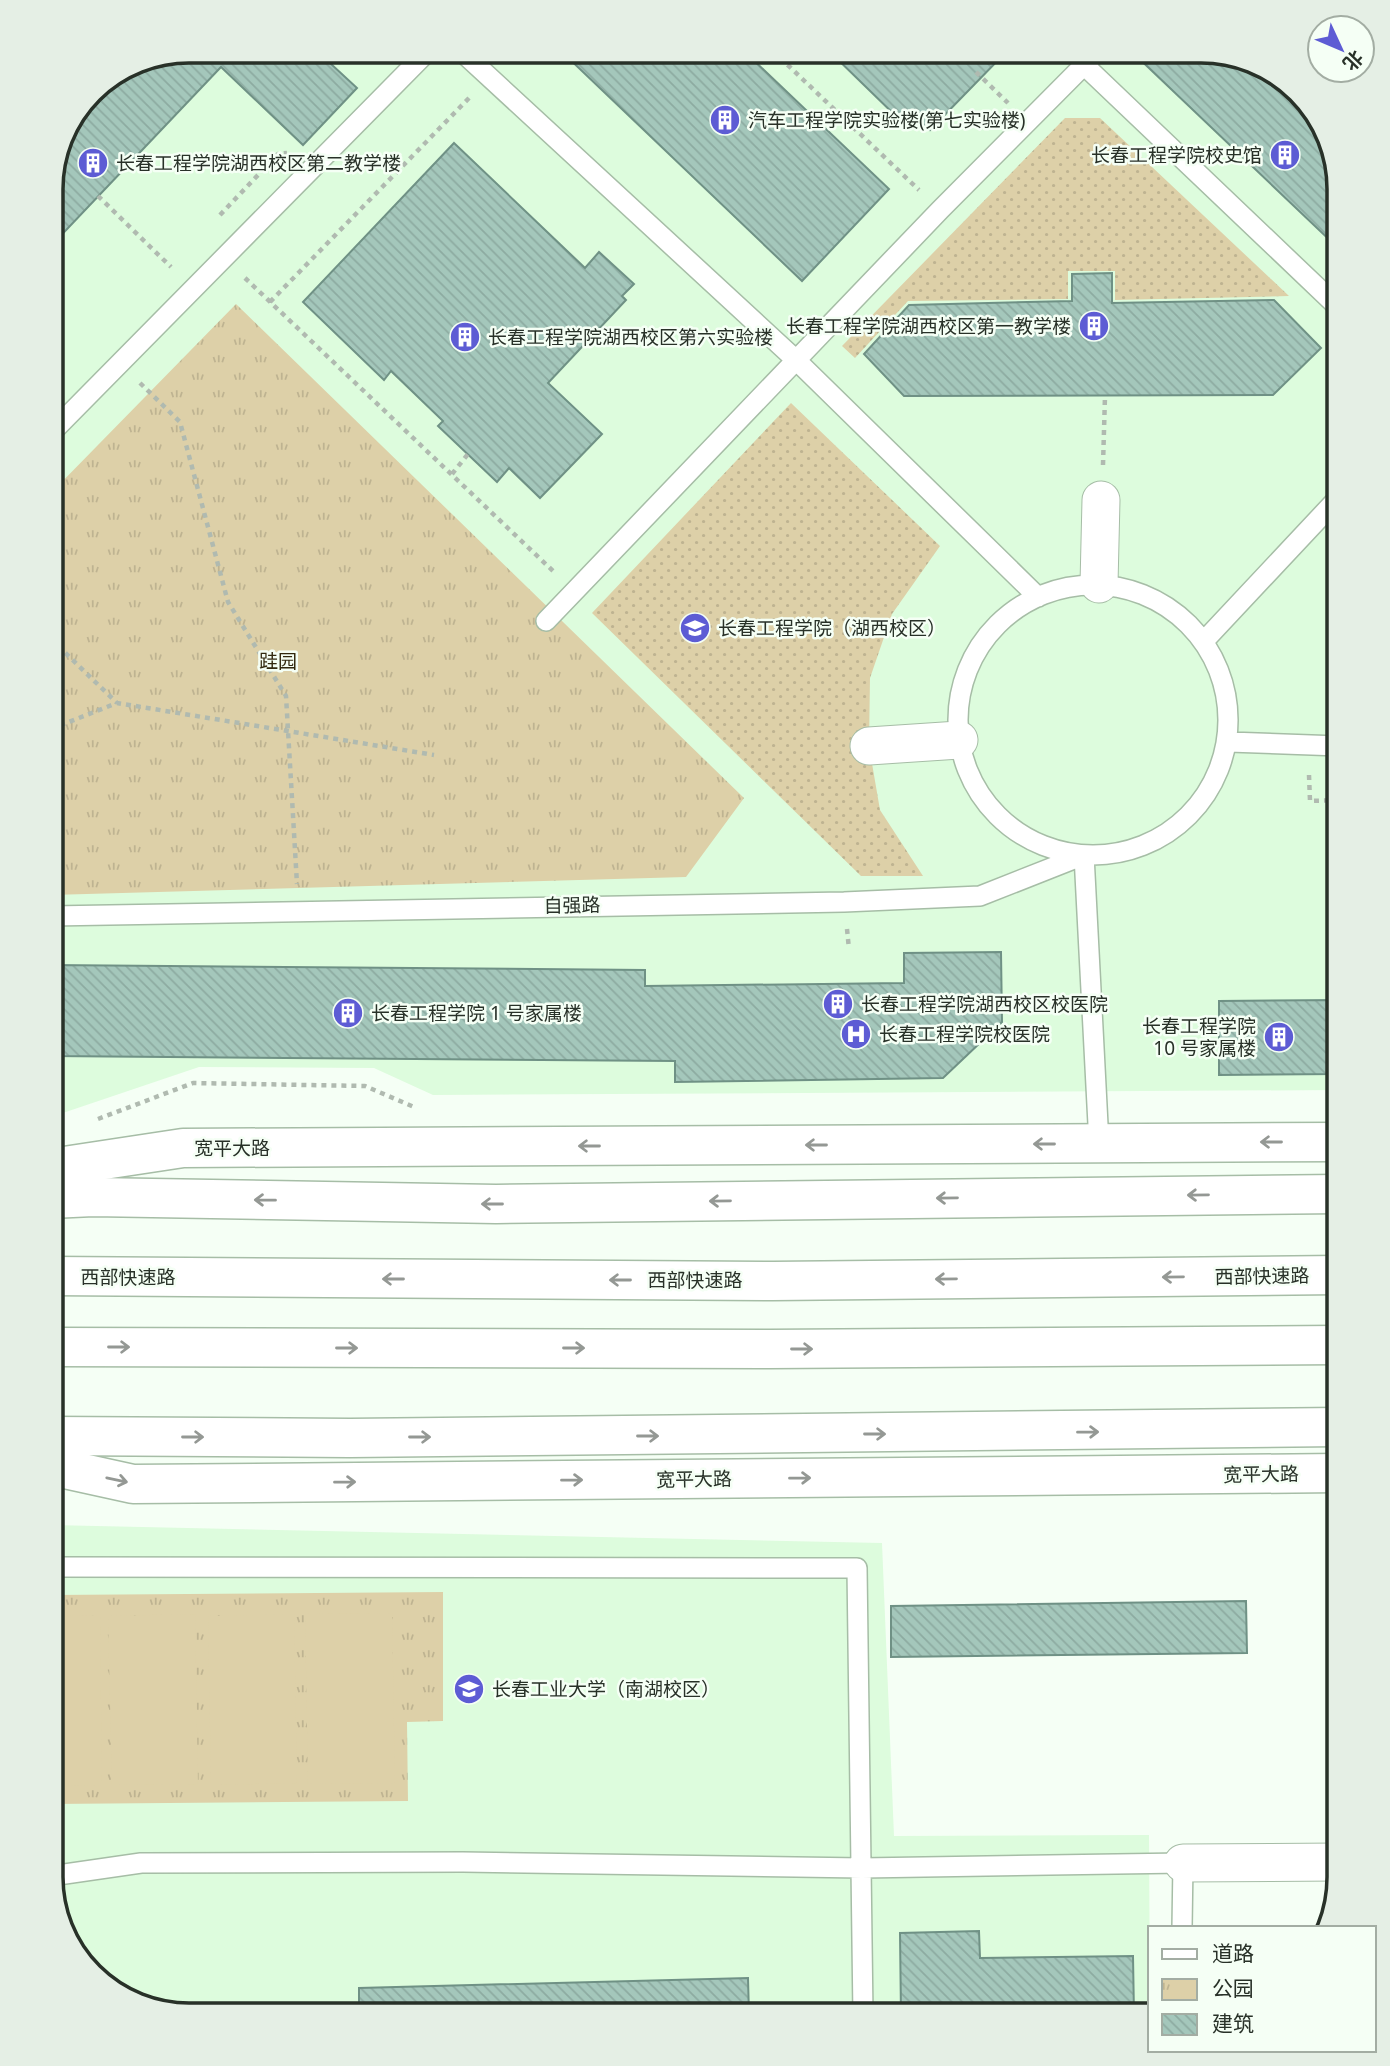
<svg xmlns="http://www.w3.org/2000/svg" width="1390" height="2066" font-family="'Noto Sans','Noto Sans SC',sans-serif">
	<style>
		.built { fill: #ddfcdd }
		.grass { fill: url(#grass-dots) }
		.park { fill: url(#park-tufts) }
		.garden { fill: #ddd0a8 }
		.building { fill: url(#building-back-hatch); stroke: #6f9185; stroke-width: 2 }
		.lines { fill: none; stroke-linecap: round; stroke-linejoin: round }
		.lane-casing { stroke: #a6bda6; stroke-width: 22 }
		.street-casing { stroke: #a6bda6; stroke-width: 39 }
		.secondary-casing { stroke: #a6bda6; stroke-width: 41 }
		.highway-casing { stroke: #a6bda6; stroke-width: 41 }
		.path { stroke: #b0bab0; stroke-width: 4.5; stroke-dasharray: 5 5; stroke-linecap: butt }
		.lane { stroke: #fff; stroke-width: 19 }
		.street { stroke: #fff; stroke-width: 37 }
		.secondary { stroke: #fff; stroke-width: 38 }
		.highway { stroke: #fff; stroke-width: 38 }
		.oneway { stroke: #949894 }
		.labels { text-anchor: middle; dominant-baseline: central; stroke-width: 5; stroke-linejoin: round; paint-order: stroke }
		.poi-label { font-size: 19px; fill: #283128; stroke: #f5fff5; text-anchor: start }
		.park-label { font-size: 19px; fill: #32290f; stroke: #f5fff5 }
		.street-label { font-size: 19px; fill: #283128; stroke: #f5fff5 }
		.rim { fill: none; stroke: #283128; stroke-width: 3.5 }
	</style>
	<defs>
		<pattern id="grass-dots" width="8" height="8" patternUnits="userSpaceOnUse" patternTransform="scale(1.75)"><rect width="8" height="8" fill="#ddd0a8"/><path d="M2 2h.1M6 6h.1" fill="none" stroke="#beb391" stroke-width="1.8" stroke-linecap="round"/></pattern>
		<pattern id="park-tufts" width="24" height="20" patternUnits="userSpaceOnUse" patternTransform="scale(1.75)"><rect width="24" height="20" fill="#ddd0a8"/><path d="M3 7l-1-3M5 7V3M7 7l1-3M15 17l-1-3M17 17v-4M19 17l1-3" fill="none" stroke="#beb391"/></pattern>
		<pattern id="building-back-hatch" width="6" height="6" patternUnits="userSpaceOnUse" patternTransform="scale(1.75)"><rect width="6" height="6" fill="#a4c7bb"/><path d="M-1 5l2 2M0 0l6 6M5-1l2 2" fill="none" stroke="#8daba1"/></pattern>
	</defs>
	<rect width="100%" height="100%" fill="#f5fff5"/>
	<path class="built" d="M189,51H1209L1277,74L1321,120L1339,189V1090L433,1095L374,1068L199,1067L51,1117V181L61,136L92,91L137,61Z
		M51,1525L882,1543L894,1836L1149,1835L1150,2015H181L120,1996L69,1946L51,1877Z"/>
	<path class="grass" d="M1065,118H1100L1289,296L1115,300V271H1068V299L908,301L855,358L842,346Z
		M791,403L940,546L892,614L870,678L869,746L880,810L923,876H861L592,613Z"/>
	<path class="park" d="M236,304L744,798L686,877L51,895V493Z
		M443,1592V1721L407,1722L408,1801L51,1804V1595Z"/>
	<path class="garden" d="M392,1613L395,1783L308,1784L305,1614Z
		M195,1614L198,1784L112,1785L108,1616Z
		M294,1614L297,1783L211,1785L208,1616Z
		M100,1615L102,1785L51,1786V1616Z"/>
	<path class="building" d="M189,51H317L357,88L303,145L221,67L51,246V181L61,136L92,91L137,61Z
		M561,51H744L889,189L802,281Z
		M829,51H1007L930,130L911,112L902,122Z
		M1131,51H1209L1277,74L1321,120L1339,189V249Z
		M454,143L585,268L599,252L634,284L622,296L626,300L548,383L602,434L540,498L509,468L497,482L438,426L443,421L391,371L384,380L303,302Z
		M1112,273V303L1274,300L1321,348L1273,395L904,396L864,354L909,305L1072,301V274Z
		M1001,952L1002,1022L943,1078L675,1082V1061L51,1056V965L645,970V986L904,983V953Z
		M1339,1000V1074L1219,1075V1001Z
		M1246,1601L1247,1653L891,1657V1606Z
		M979,1931L980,1958L1133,1956L1134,2015H901L900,1933Z
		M748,1978L749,2015H359V1988Z"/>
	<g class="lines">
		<g class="lane-casing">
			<path id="lane" d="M461,51L796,360L1038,597
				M1084,65L1339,308
				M51,433L428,51
				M958 720a135 135 0 1 1 270 0a135 135 0 1 1-270 0Z
				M546,621L940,210L1098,51
				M1204,641L1339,497
				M1229,742L1339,746
				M51,916L844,902L980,896L1084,855L1099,1144
				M51,1567L857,1568L863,2015
				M51,1876L141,1863L463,1862L862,1868L1183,1863L1182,1928"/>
		</g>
		<g class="street-casing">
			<path id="street" d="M1099,584L1101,500
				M869,746L959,740
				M1183,1863L1339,1862"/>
		</g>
		<g class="secondary-casing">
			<path id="secondary" d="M51,1168L183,1148L1339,1142
				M51,1466L133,1484L1339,1473"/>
		</g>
		<g class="highway-casing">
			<path id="highway" d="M51,1199L93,1197L496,1204L1339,1194
				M51,1276L773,1281L1339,1275
				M51,1347L770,1349L1339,1345
				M51,1436L350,1438L1339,1427"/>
		</g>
		<path class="path" d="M773,51L919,190
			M976,72L1008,103
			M98,196L171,267
			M220,215L278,154L287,153
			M245,278L553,571
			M270,302L470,97
			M140,383L180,422L228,602L286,696L297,884
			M1103,465L1105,396
			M452,474L468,454
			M51,639L117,703
			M51,729L117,703L434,755
			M1309,775L1310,801L1339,800
			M847,929L849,949
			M98,1119L193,1083L365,1086L414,1107"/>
		<use href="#lane" class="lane"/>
		<use href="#street" class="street"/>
		<use href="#secondary" class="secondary"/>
		<use href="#highway" class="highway"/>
	</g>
	<defs><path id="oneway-shaft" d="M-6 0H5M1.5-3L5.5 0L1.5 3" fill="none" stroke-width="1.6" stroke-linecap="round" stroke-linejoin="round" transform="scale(1.75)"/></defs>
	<g class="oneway">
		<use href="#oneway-shaft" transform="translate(1271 1142) rotate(180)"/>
		<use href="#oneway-shaft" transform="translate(1044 1144) rotate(180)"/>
		<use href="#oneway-shaft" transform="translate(816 1145) rotate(180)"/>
		<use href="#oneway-shaft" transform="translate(589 1146) rotate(180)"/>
		<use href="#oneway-shaft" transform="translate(1198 1195) rotate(179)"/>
		<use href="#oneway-shaft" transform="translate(947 1198) rotate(179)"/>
		<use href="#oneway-shaft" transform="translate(265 1200) rotate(-179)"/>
		<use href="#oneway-shaft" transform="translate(720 1201) rotate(179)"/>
		<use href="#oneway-shaft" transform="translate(492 1204) rotate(-180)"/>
		<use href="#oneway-shaft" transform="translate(1173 1277) rotate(179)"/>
		<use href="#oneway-shaft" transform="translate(393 1279) rotate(-180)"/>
		<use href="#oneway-shaft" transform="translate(946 1279) rotate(179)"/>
		<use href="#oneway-shaft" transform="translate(620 1280) rotate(-180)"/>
		<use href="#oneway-shaft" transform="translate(119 1347)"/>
		<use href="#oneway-shaft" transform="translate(347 1348)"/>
		<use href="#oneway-shaft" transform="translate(574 1348)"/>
		<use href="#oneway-shaft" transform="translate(802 1349)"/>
		<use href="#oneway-shaft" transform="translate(1088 1432) rotate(-1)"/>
		<use href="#oneway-shaft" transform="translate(875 1434)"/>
		<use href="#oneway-shaft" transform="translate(648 1436)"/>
		<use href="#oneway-shaft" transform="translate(193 1437)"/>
		<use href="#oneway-shaft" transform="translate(420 1437)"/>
		<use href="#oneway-shaft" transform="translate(800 1478) rotate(-1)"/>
		<use href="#oneway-shaft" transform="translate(117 1480) rotate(12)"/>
		<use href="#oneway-shaft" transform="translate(572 1480) rotate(-1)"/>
		<use href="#oneway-shaft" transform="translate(345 1482) rotate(-1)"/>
	</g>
	<defs>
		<g id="building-disc" transform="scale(1.575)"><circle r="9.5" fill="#5d5cd4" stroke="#f5fff5"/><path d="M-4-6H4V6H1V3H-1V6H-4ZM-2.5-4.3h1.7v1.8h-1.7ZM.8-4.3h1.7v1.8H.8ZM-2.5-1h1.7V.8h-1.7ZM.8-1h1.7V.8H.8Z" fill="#fff"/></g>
		<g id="university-disc" transform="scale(1.575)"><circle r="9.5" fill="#5d5cd4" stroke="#f5fff5"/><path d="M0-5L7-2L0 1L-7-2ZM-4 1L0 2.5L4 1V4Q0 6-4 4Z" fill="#fff"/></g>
		<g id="hospital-disc" transform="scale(1.575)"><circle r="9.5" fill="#5d5cd4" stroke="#f5fff5"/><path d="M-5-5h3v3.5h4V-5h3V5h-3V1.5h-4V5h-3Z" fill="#fff"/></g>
	</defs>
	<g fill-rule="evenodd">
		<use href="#building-disc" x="725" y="120"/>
		<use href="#building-disc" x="1285" y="155"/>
		<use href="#building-disc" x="93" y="163"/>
		<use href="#building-disc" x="1094" y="326"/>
		<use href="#building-disc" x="465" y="337"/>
		<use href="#university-disc" x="695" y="628"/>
		<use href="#building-disc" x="838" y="1004"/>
		<use href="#building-disc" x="348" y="1013"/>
		<use href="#hospital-disc" x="856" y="1034"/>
		<use href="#building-disc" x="1279" y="1037"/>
		<use href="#university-disc" x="469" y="1689"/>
	</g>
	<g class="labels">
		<g class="poi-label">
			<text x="748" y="120">汽车工程学院实验楼(第七实验楼)</text>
			<text x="1262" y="155" text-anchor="end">长春工程学院校史馆</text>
			<text x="116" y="163">长春工程学院湖西校区第二教学楼</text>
			<text x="1071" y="326" text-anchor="end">长春工程学院湖西校区第一教学楼</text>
			<text x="488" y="337">长春工程学院湖西校区第六实验楼</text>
			<text x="718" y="628">长春工程学院（湖西校区）</text>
			<text x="861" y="1004">长春工程学院湖西校区校医院</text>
			<text x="371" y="1013">长春工程学院 1 号家属楼</text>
			<text x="1256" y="1026" text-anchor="end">长春工程学院<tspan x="1256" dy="22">10 号家属楼</tspan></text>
			<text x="879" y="1034">长春工程学院校医院</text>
			<text x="492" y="1689">长春工业大学（南湖校区）</text>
		</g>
		<g class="park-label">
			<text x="278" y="661">跬园</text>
		</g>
		<g class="street-label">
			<text transform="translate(572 905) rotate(-1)">自强路</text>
			<text x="232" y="1148">宽平大路</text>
			<text transform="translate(1262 1276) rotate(-1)">西部快速路</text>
			<text x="128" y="1277">西部快速路</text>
			<text x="695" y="1280">西部快速路</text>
			<text transform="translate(1261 1474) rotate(-1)">宽平大路</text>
			<text transform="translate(694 1479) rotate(-1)">宽平大路</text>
		</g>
	</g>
	<path d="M0 0H1390V2066H0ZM189 63H1201A126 126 0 0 1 1327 189V1877A126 126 0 0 1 1201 2003H189A126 126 0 0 1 63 1877V189A126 126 0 0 1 189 63Z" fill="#e5efe5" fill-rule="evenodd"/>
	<path class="rim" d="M189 63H1201A126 126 0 0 1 1327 189V1877A126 126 0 0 1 1201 2003H189A126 126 0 0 1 63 1877V189A126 126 0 0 1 189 63Z"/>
	<rect x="1148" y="1926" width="228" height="126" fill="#f5fff5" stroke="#a3ada3" stroke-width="2"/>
	<rect x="1162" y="1949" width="35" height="10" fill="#ffffff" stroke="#a3ada3" stroke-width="2"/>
	<text x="1212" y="1961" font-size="21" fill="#283128">道路</text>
	<rect x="1162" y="1979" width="35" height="21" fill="url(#park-tufts)" stroke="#a3ada3" stroke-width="2"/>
	<text x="1212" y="1996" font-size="21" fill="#283128">公园</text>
	<rect x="1162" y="2014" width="35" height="21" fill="url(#building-back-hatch)" stroke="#a3ada3" stroke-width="2"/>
	<text x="1212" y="2031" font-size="21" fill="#283128">建筑</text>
	<g transform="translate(1341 49) rotate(134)"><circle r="33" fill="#f5fff5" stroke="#a3ada3" stroke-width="2"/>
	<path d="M0-5L12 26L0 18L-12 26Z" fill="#5d5cd4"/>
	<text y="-10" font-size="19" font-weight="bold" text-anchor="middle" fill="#283128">北</text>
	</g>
</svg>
